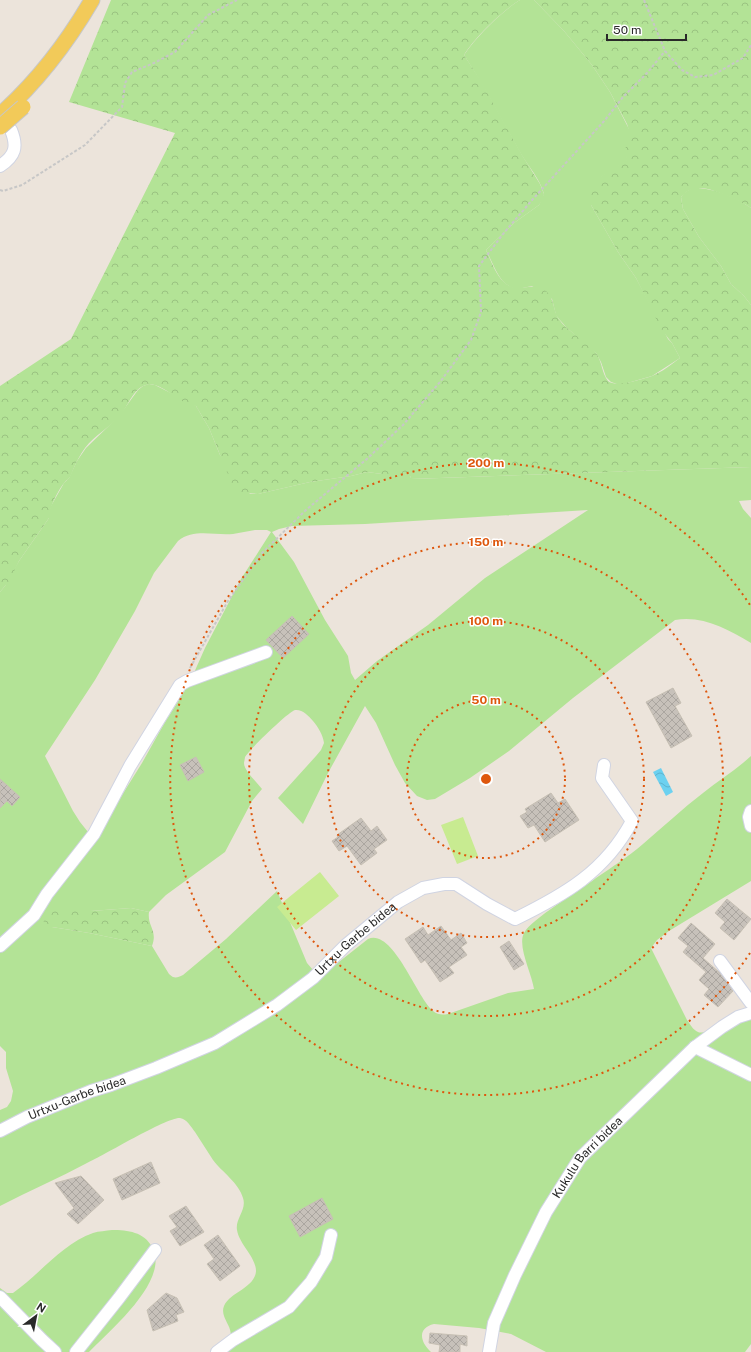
<svg xmlns="http://www.w3.org/2000/svg" width="751" height="1352" font-family="'Public Sans',sans-serif">
	<style>
		.green { fill: #b3e396; fill-rule: evenodd }
		.forest { fill: url(#forest-crowns) }
		.pitch { fill: #c8eb91 }
		.water { fill: url(#water-waves) }
		.building { fill: url(#building-cross-hatch); stroke: #c7c0b4 }
		.lines { fill: none; stroke-linecap: round; stroke-linejoin: round }
		.minor-casing { stroke: #d0d4e2; stroke-width: 14 }
		.major-casing { stroke: #c7c7c7; stroke-width: 17 }
		.path { stroke: #c7c7c7; stroke-width: 2; stroke-dasharray: 3 2; stroke-linecap: butt }
		.minor { stroke: #fff; stroke-width: 12 }
		.major { stroke: #f2ca59; stroke-width: 15 }
		.major-bridge-casing { stroke: #c7c7c7; stroke-width: 17; stroke-linecap: butt }
		.major-bridge { stroke: #f2ca59; stroke-width: 15 }
		.ring { fill: none; stroke: #de570d; stroke-width: 2; stroke-dasharray: 2 4 }
		.labels { text-anchor: middle; dominant-baseline: central; stroke-width: 3; stroke-linejoin: round; paint-order: stroke }
		.street-label { font-size: 12px; fill: #292929; stroke: #fff }
		.centre { fill: #de570d; stroke: #fff; stroke-width: 2 }
		.ring-label { font-size: 12px; text-anchor: middle; font-weight: bold; fill: #de570d; stroke: #fff; stroke-width: 3; stroke-linejoin: round; paint-order: stroke }
	</style>
	<defs>
		<pattern id="forest-crowns" width="20" height="18" patternUnits="userSpaceOnUse"><rect width="20" height="18" fill="#b3e396"/><path d="M2 6a3 3 0 1 1 6 0M12 15a3 3 0 1 1 6 0" fill="none" stroke="#9ac381"/></pattern>
		<pattern id="water-waves" width="16" height="10" patternUnits="userSpaceOnUse"><rect width="16" height="10" fill="#6cd1f0"/><path d="M0 5q4-4 8 0t8 0" fill="none" stroke="#5eb3ce"/></pattern>
		<pattern id="building-cross-hatch" width="8" height="8" patternUnits="userSpaceOnUse"><rect width="8" height="8" fill="#c7c1ba"/><path d="M0 0l8 8M0 8l8-8" fill="none" stroke="#aba6a0"/></pattern>
	</defs>
	<rect width="100%" height="100%" fill="#ece4db"/>
	<path class="green" d="M520,0H534L564,31L592,65L610,92L630,131L632,137L626,155L628,160L601,177L591,205L618,252L636,278L668,339L672,343L680,358L652,376L624,384H617L611,382L606,377L601,362L596,353L567,328L559,319L556,315L552,299L532,286C526,287 519,290 513,288C498,283 493,262 486,250L514,223L539,205L544,194C540,179 529,167 521,154C502,121 485,87 464,55C476,37 502,11 520,0Z
		M692,188C712,187 736,197 751,208V305L744,296L731,284L721,266L699,237L683,209L681,197L684,193Z
		M149,384L155,385L196,406L209,428L220,455L250,494H258L310,482L351,476L367,472L382,474H405L409,475L412,479L751,467V500L739,501L743,509L751,518V643C728,629 702,615 675,620L573,698L509,751L470,778L435,799L427,800L417,796L405,783L395,765L376,723L365,706L328,773L303,824L278,798L316,756L321,750L324,743C323,735 318,727 313,721C308,715 302,709 295,710C288,712 249,750 245,757C245,758 244,763 244,763C244,771 257,782 262,789L252,801L225,852L166,895L149,912L131,908L91,911L52,927L89,933L152,946L169,974C174,979 177,978 183,975L226,939L277,891L307,963L313,970L317,972H324L330,969L368,939C393,928 417,998 433,1011C438,1015 442,1015 448,1014L508,993L534,989C532,974 517,946 524,933C531,919 581,890 596,878C612,867 628,857 643,844C663,827 682,809 703,793C719,780 736,770 751,756V881L669,931L657,940L651,948L687,1020C690,1024 693,1030 698,1032C706,1036 742,1015 751,1010V1344L745,1352H546L511,1334L479,1328L434,1324C417,1328 420,1342 431,1352H219C222,1348 227,1345 229,1340C236,1328 219,1318 224,1306C230,1292 255,1288 256,1271C256,1257 239,1244 237,1230C235,1219 247,1210 243,1198C239,1183 222,1172 213,1160C207,1151 201,1141 195,1132C191,1127 187,1119 180,1118C167,1117 103,1156 87,1163C59,1178 29,1191 0,1206V1110L7,1107L11,1101L13,1091L6,1068V1052L0,1046V592L5,586L19,561L49,518V512L51,506L64,483L69,478L77,461L86,448L119,416L138,390L143,386ZM588,510L485,578L428,625L377,661L355,680L351,673L348,656L325,620L294,562L272,532L279,529L292,526L365,524ZM255,530H267L271,532L241,579L205,648L189,684L165,722L142,763L104,824L88,832L80,822L73,811L45,756L95,680L135,611L154,573L178,541C194,528 215,536 233,534C240,533 248,531 255,530Z
		M112,1230C128,1230 144,1232 152,1247C171,1280 109,1331 89,1352H0V1288L7,1293H13C39,1275 63,1243 93,1233C99,1231 106,1231 112,1230Z"/>
	<path class="forest" d="M111,0H520C502,11 475,37 464,55L481,81L522,155L540,184L544,194L543,199L539,205L514,223L486,250C491,260 495,274 504,282C518,296 533,279 546,291C554,298 553,309 558,318C568,333 586,339 596,353C602,361 602,374 608,381C616,388 643,379 652,376C662,372 672,364 680,358L672,343L661,329L636,278L618,252L591,205C589,201 587,197 588,193C591,179 616,167 627,160C624,151 625,144 631,137L627,124L610,92L592,65L564,31L534,0H751V208C744,203 736,200 728,196C712,190 694,181 681,197L683,209L699,237L721,266L731,284L744,296L751,305V467L411,479V477L405,474H382L367,472L351,476L310,482L258,494L243,493L234,489L209,428L196,406C180,406 161,380 146,385C134,388 128,405 121,415C110,427 95,435 85,448C80,455 76,462 73,470C72,472 71,476 69,478C68,480 66,480 65,482C58,490 49,508 49,518L19,561L10,580L0,592V386L71,339L175,133L69,102Z
		M131,908L149,912C147,926 158,930 152,946L89,933L52,927L45,924L43,920L45,915L49,912L55,911H91Z"/>
	<path class="pitch" d="M463,817L478,856L457,864L441,825Z
		M320,872L339,896L296,930L277,907Z"/>
	<path class="water" d="M661,768L673,792L666,796L653,772Z"/>
	<path class="building" d="M292,616L309,634L283,658L266,640Z
		M673,688L681,703L675,706L692,736L671,748L646,702Z
		M196,757L204,772L188,781L180,765Z
		M0,779L20,797L12,806L7,801L0,808Z
		M551,793L558,803L565,799L579,820L545,842L534,825L528,828L520,816L527,812L525,809Z
		M361,818L371,831L377,826L387,840L374,849L377,853L361,865L347,846L339,851L332,841L338,837L337,835Z
		M727,899L751,919L734,940L720,928L725,922L715,913Z
		M691,923L715,944L703,958L720,973L733,991L718,1007L704,995L709,989L699,980L706,972L683,952L688,946L678,938Z
		M441,926L451,940L461,933L467,943L461,947L467,955L449,967L454,973L440,982L425,960L421,963L405,939L423,927L428,935Z
		M509,941L524,964L514,970L500,947Z
		M151,1162L160,1183L122,1200L113,1179Z
		M81,1176L104,1200L78,1224L67,1214L74,1208L55,1183Z
		M322,1198L333,1219L300,1237L289,1216Z
		M186,1206L204,1232L180,1246L170,1231L177,1227L169,1216Z
		M218,1235L240,1266L220,1281L207,1264L214,1259L204,1245Z
		M166,1293L177,1298L184,1312L176,1315L178,1321L153,1331L147,1310Z
		M430,1333L467,1336V1346L460,1344V1352H439L440,1345L429,1343Z"/>
	<g class="lines">
		<g class="minor-casing">
			<g id="minor">
				<path d="M0,166C15,156 18,147 11,130"/>
				<path d="M751,811L749,817L751,826"/>
				<path d="M0,946L34,915L47,894L94,834L130,766L180,685L187,681L266,652"/>
				<path d="M720,961L751,1003"/>
				<path d="M695,1047L751,1075"/>
				<path id="s1" d="M0,1131L27,1117L91,1091L111,1085L156,1068L215,1043L277,1005L313,978L346,945L398,902L423,888L444,884H456L487,904L515,919C564,895 605,872 632,821L602,778L604,765"/>
				<path d="M0,1297L42,1340L55,1352"/>
				<path d="M76,1352L119,1298L155,1250"/>
				<path d="M217,1352L233,1340L289,1307L311,1282L326,1257L331,1235"/>
				<path id="s2" d="M489,1352L494,1323L515,1275L546,1212L580,1158L695,1047L722,1027L738,1017L751,1013"/>
			</g>
		</g>
		<g class="major-casing">
			<path id="major" d="M0,115C37,82 67,43 92,0"/>
		</g>
		<path class="path" d="M644,0L665,51L682,70L695,77L713,75L743,58L751,45
			M0,190L3,191L22,185L85,145L122,107L125,83L132,72L154,63L175,52L208,15L237,0
			M190,668L228,601L262,553L306,510L368,458L403,425L440,382L471,340L481,312L479,266L503,234L533,199L605,120L623,97L648,72L665,51"/>
		<use href="#minor" class="minor"/>
		<use href="#major" class="major"/>
		<g class="major-bridge-casing">
			<path id="major-bridge" d="M0,127L23,107"/>
		</g>
		<use href="#major-bridge" class="major-bridge"/>
	</g>
	<g class="ring">
		<circle cx="486" cy="779" r="79"/>
		<circle cx="486" cy="779" r="158"/>
		<circle cx="486" cy="779" r="237"/>
		<path d="M750 953A316 316 0 1 1 750 605"/>
	</g>
	<g class="labels">
		<g class="street-label">
			<text stroke="none"><textPath href="#s1" startOffset="408">Urtxu-Garbe bidea</textPath></text>
			<text stroke="none"><textPath href="#s1" startOffset="84">Urtxu-Garbe bidea</textPath></text>
			<text stroke="none"><textPath href="#s2" startOffset="221">Kukulu Barri bidea</textPath></text>
		</g>
	</g>
	<circle cx="486" cy="779" r="6" class="centre"/>
	<g class="ring-label">
		<text x="486" y="467">200 m</text>
		<text x="486" y="546">150 m</text>
		<text x="486" y="625">100 m</text>
		<text x="486" y="704">50 m</text>
	</g>
	<g transform="translate(36 1316) rotate(32)" stroke="#ffffff" stroke-width="3" paint-order="stroke">
	<path d="M0-3L7 15L0 10L-7 15Z" fill="#292929"/>
	<text y="-6" font-size="11" font-weight="bold" text-anchor="middle" fill="#292929">N</text>
	</g>
	<path d="M607 34v6h79v-6" fill="none" stroke="#292929" stroke-width="2"/>
	<text x="613" y="34" font-size="12" fill="#292929" stroke="#ffffff" stroke-width="3" paint-order="stroke">50 m</text>
</svg>
